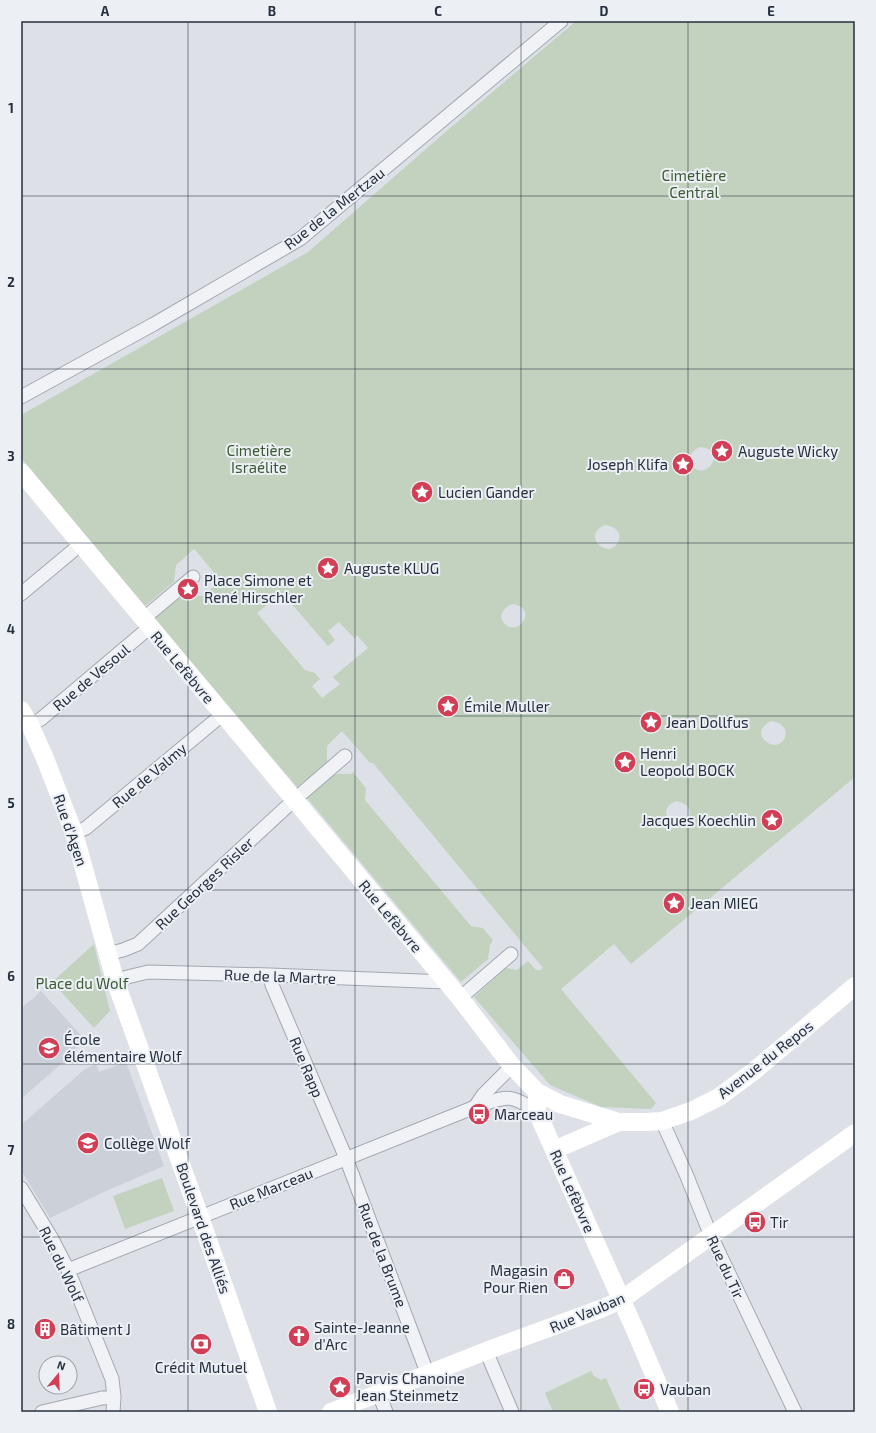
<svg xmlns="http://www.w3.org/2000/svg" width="876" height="1433" font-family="'Exo 2',sans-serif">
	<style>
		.built { fill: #cbd0d9 }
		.green { fill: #c3d2be; fill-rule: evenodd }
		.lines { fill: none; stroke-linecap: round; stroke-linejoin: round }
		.street-casing { stroke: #a2a8b1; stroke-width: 15 }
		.street { stroke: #f0f2f6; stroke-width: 13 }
		.secondary { stroke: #fff; stroke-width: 18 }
		.grid { fill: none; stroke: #262f3e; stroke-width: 1; stroke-opacity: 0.55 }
		.labels { text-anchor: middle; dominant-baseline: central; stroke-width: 4; stroke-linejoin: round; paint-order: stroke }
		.park-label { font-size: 15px; fill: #3b5a33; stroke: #ecf0f5 }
		.street-label { font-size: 15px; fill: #262f3e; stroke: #ecf0f5 }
		.poi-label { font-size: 15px; fill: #262f3e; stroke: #ecf0f5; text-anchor: start }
		.neatline { fill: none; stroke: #262f3e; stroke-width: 1.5 }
		.grid-label { font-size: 13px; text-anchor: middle; font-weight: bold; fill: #262f3e }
	</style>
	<rect width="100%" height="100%" fill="#dde1e7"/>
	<path class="built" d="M41,991L85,1040L68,1055L69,1057L21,1099V1007H23Z
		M126,1062L164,1166L106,1191L50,1218L21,1170V1125L85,1069L96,1064L99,1072Z"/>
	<path class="green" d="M576,21H855V777L631,964L614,944L561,989L656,1103L651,1109L601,1107L550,1085L474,997L506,968L517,970L528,961L536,970H541L543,968L373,763H370L342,731L327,746V763L297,787L154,618L183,594L202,596L221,581L196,551L194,549L176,565L174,582L145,606L21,458V415L308,252L442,135ZM700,447C728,449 707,481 693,467C686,459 692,450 700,447ZM605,525C614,526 623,532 618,542C609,561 580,536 605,525ZM282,593L328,646L335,640L328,631L339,622L354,638L357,635L368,648L333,677L340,684L322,698L312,686L320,679L315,673L305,670L257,613ZM512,604C539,607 519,638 505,624C497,616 504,608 512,604ZM771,721C779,722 788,727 785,737C778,757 745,734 771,721ZM676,801C684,802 693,807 689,817C682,837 650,813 676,801Z
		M353,772L366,788L365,800L471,926L483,928L493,940L490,945L488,959L461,982L307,798L335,774H351Z
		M94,944L110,1011L94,1028L52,982Z
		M162,1178L174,1211L125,1229L113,1196Z
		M591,1371L594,1376L601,1380L606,1378L621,1412H553L545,1393Z"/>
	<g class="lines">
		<g class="street-casing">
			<path id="street" d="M21,397L154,324L300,239L561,21
				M21,594L81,544
				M143,619L193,577
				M30,725L41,719L150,627
				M74,833L86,828L223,714
				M107,954L123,950L138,944L294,800L345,756
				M270,975L272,985L346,1158L428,1375
				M115,980L148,972L270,975L446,982
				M460,998L511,954
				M475,1107L483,1095L512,1066
				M662,1121L686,1174L711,1236L795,1412
				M21,1188L52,1239L68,1270L112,1379L114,1397L113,1412
				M68,1270L475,1107C506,1097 509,1092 537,1112
				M486,1351L512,1412
				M379,1394L386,1412
				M42,1412L102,1398L114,1397"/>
		</g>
		<use href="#street" class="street"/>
		<path class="secondary" d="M21,472L460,998L512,1066L537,1092L560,1104L619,1122H647L662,1121L691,1111L719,1097L754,1071L855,986
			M21,710L30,725L44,756L74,833L115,980L200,1217L268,1412
			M537,1092V1112L635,1330L670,1412
			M554,1150L619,1122
			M331,1412L486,1351L603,1308L621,1300L855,1133"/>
	</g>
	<path class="grid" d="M188,21V1412M355,21V1412M521,21V1412M688,21V1412M21,196H855M21,369H855M21,543H855M21,716H855M21,890H855M21,1064H855M21,1237H855"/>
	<defs>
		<g id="sight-disc" transform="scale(1.15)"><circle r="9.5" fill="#d13e55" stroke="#ecf0f5"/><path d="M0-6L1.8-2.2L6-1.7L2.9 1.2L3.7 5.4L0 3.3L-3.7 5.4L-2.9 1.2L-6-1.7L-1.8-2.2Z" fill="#fff"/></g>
		<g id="school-disc" transform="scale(1.15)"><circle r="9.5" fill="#d13e55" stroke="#ecf0f5"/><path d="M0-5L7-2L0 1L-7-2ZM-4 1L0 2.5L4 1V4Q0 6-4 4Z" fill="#fff"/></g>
		<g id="bus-disc" transform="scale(1.15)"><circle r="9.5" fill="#d13e55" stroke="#ecf0f5"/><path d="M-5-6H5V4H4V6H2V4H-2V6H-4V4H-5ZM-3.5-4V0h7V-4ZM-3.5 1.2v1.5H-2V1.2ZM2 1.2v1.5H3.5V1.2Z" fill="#fff"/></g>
		<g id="shop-disc" transform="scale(1.15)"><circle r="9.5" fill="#d13e55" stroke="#ecf0f5"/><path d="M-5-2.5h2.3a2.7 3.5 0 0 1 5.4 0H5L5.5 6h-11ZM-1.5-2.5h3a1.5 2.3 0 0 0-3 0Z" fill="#fff"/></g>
		<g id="building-disc" transform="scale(1.15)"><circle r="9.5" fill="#d13e55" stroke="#ecf0f5"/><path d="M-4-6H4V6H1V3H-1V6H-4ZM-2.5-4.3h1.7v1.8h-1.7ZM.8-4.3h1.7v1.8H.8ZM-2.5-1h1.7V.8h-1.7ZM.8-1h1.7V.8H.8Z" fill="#fff"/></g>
		<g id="church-disc" transform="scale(1.15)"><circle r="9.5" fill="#d13e55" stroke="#ecf0f5"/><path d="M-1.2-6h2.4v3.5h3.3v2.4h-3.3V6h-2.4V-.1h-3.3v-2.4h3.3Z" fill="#fff"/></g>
		<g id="bank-disc" transform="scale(1.15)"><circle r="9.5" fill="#d13e55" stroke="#ecf0f5"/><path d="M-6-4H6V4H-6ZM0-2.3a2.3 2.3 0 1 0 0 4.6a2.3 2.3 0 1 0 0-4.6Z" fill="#fff"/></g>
	</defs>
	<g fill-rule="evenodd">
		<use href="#sight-disc" x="722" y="451"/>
		<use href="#sight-disc" x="683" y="464"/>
		<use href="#sight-disc" x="422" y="492"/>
		<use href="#sight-disc" x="328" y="568"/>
		<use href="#sight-disc" x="188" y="589"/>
		<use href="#sight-disc" x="448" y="706"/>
		<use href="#sight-disc" x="651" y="722"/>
		<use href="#sight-disc" x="625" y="762"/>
		<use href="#sight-disc" x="772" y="820"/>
		<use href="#sight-disc" x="674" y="903"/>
		<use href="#school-disc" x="49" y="1048"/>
		<use href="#bus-disc" x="479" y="1114"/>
		<use href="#school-disc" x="88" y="1143"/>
		<use href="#bus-disc" x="755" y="1222"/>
		<use href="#shop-disc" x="564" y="1279"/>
		<use href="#building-disc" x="45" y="1329"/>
		<use href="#church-disc" x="299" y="1336"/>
		<use href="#bank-disc" x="201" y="1344"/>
		<use href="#sight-disc" x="340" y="1387"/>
		<use href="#bus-disc" x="644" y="1389"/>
	</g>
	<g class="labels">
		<g class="park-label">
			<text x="694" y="175">Cimetière<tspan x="694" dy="17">Central</tspan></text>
			<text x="259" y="450">Cimetière<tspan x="259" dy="17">Israélite</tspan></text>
			<text x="82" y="983">Place du Wolf</text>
		</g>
		<g class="street-label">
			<text transform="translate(334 208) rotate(-38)">Rue de la Mertzau</text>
			<text transform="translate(183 667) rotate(50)">Rue Lefèbvre</text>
			<text transform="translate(91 677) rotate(-40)">Rue de Vesoul</text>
			<text transform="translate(149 775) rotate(-40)">Rue de Valmy</text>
			<text transform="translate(71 830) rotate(71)">Rue d'Agen</text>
			<text transform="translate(204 883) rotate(-43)">Rue Georges Risler</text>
			<text transform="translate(391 916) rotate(50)">Rue Lefèbvre</text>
			<text transform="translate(280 976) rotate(2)">Rue de la Martre</text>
			<text transform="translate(765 1059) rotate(-38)">Avenue du Repos</text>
			<text transform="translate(307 1067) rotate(67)">Rue Rapp</text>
			<text transform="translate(271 1188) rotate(-22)">Rue Marceau</text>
			<text transform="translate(573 1191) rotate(66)">Rue Lefèbvre</text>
			<text transform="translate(204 1228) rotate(71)">Boulevard des Alliés</text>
			<text transform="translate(383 1255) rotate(69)">Rue de la Brume</text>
			<text transform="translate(62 1264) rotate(64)">Rue du Wolf</text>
			<text transform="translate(726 1267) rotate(65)">Rue du Tir</text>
			<text transform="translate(587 1312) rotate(-23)">Rue Vauban</text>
		</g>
		<g class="poi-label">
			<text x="738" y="451">Auguste Wicky</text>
			<text x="668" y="464" text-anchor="end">Joseph Klifa</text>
			<text x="438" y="492">Lucien Gander</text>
			<text x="344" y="568">Auguste KLUG</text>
			<text x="204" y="580">Place Simone et<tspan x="204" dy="17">René Hirschler</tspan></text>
			<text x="464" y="706">Émile Muller</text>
			<text x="666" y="722">Jean Dollfus</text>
			<text x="640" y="753">Henri<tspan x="640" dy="17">Leopold BOCK</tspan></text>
			<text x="756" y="820" text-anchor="end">Jacques Koechlin</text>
			<text x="690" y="903">Jean MIEG</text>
			<text x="64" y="1039">École<tspan x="64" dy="17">élémentaire Wolf</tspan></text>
			<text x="494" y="1114">Marceau</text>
			<text x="104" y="1143">Collège Wolf</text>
			<text x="770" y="1222">Tir</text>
			<text x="548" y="1270" text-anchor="end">Magasin<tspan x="548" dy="17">Pour Rien</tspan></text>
			<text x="314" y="1327">Sainte-Jeanne<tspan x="314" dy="17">d'Arc</tspan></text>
			<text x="60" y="1329">Bâtiment J</text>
			<text x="201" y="1367" text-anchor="middle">Crédit Mutuel</text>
			<text x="356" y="1378">Parvis Chanoine<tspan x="356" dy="17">Jean Steinmetz</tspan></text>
			<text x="660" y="1389">Vauban</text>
		</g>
	</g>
	<rect width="876" height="1433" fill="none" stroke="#ecf0f5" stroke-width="44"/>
	<g transform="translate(58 1375) rotate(19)"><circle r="19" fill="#ecf0f5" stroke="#9da3ac"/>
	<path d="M0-3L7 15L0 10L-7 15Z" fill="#d13e55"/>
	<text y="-6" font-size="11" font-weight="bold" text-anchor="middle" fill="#262f3e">N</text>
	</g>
	<rect x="22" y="22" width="832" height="1389" class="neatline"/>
	<g class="grid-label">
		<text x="105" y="16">A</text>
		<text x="272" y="16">B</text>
		<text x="438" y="16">C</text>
		<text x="604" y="16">D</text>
		<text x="771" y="16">E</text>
		<text x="11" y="113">1</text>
		<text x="11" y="287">2</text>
		<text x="11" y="461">3</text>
		<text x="11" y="634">4</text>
		<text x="11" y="808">5</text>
		<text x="11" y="981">6</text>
		<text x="11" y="1155">7</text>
		<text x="11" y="1329">8</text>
	</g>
</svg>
